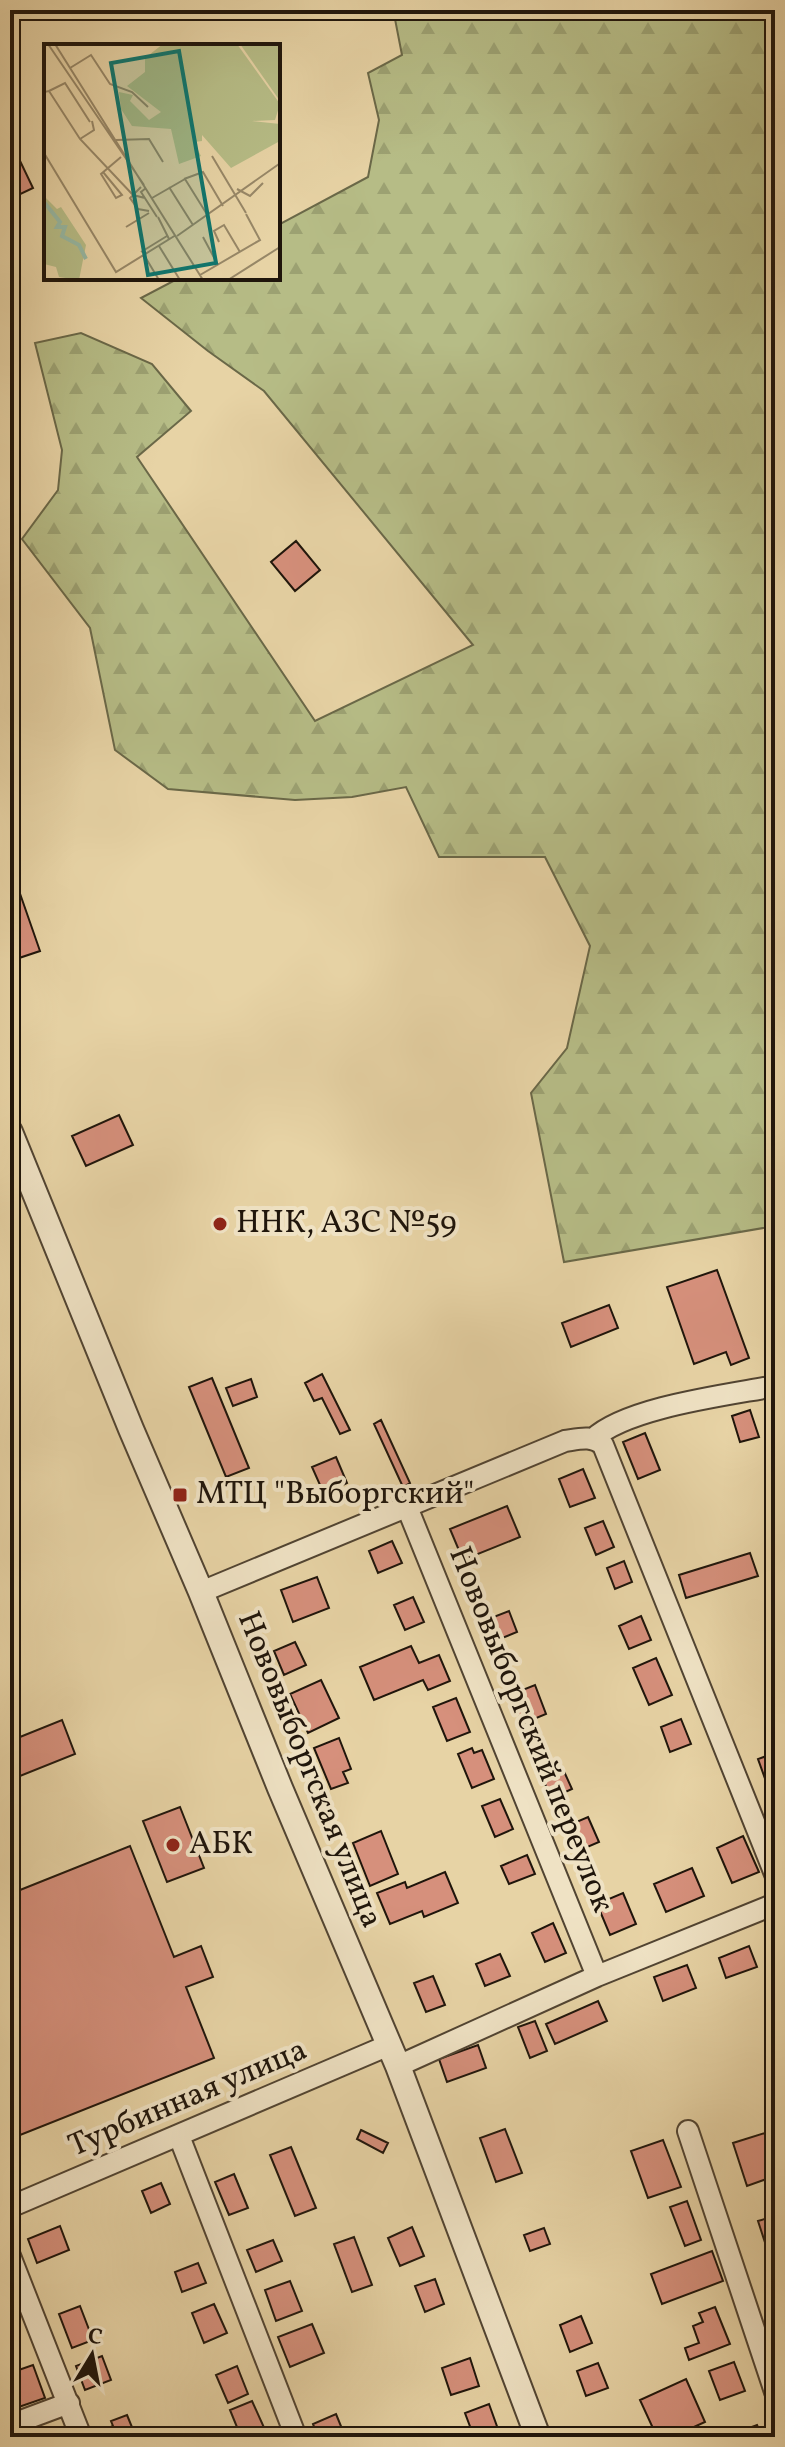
<svg xmlns="http://www.w3.org/2000/svg" width="785" height="2447" font-family="Vollkorn,serif">
	<style>
		.forest { fill: url(#forest-firs); stroke: #6a6848; stroke-width: 2 }
		.building { fill: #d6907c; stroke: #1f150b; stroke-width: 2 }
		.lines { fill: none; stroke-linecap: round; stroke-linejoin: round }
		.minor-casing { stroke: #514432; stroke-width: 24 }
		.tertiary-casing { stroke: #514432; stroke-width: 28 }
		.minor { stroke: #efe2c4; stroke-width: 20 }
		.tertiary { stroke: #efe2c4; stroke-width: 24 }
		.poi-dot { fill: #8f2418; stroke: #efe2c4; stroke-width: 3 }
		.labels { text-anchor: middle; dominant-baseline: central; stroke-width: 8; stroke-linejoin: round; paint-order: stroke }
		.poi-label { font-size: 32px; fill: #1f150b; stroke: #efe2c4; text-anchor: start }
		.street-label { font-size: 32px; fill: #1f150b; stroke: #efe2c4 }
		.inset-river { fill: none; stroke: #97b8a3; stroke-width: 4 }
		.inset-road { fill: none; stroke: #978767; stroke-width: 2 }
		.view { fill: #0f766e; fill-opacity: 0.15; stroke: #0f766e; stroke-width: 4 }
		.inset-edge { fill: none; stroke: #1f150b; stroke-width: 4 }
	</style>
	<defs>
		<pattern id="forest-firs" width="22" height="20" patternUnits="userSpaceOnUse" patternTransform="scale(2)"><rect width="22" height="20" fill="#b6bc86"/><path d="M5 1l3.5 6h-7zM16 11l3.5 6h-7z" fill="#9ca172"/></pattern>
	</defs>
	<rect width="100%" height="100%" fill="#e7d3a5"/>
	<filter id="stains"><feTurbulence type="fractalNoise" baseFrequency=".0025" numOctaves="4"/><feColorMatrix values="0 0 0 0 .2 0 0 0 0 .09 0 0 0 0 .02 0 0 0 .5 -.17"/></filter>
	<radialGradient id="worn" r=".72"><stop offset=".6" stop-color="#630" stop-opacity="0"/><stop offset="1" stop-color="#630" stop-opacity=".3"/></radialGradient>
	<path class="forest" d="M439,10H775V1226L564,1262L531,1093L567,1048L590,946L545,857H439L406,787L352,797L295,800L168,789L115,750L90,628L22,539L58,490L62,450L35,343L81,333L152,364L191,411L137,457L315,721L473,645L264,391L208,351L141,298L179,278H278V225L368,177L379,120L368,73L402,55L394,14Z"/>
	<path class="building" d="M10,140L33,188L10,199Z
		M296,541L320,570L295,591L271,562Z
		M17,885L40,951L10,961V888Z
		M119,1115L133,1145L86,1166L72,1136Z
		M717,1270L749,1358L731,1365L726,1352L694,1364L667,1287Z
		M609,1305L618,1328L571,1347L562,1323Z
		M322,1374L350,1430L340,1434L322,1398L314,1401L305,1383Z
		M212,1378L249,1468L226,1477L189,1387Z
		M251,1379L257,1397L233,1406L226,1388Z
		M750,1410L759,1437L740,1442L732,1416Z
		M381,1420L410,1483L403,1487L374,1424Z
		M645,1433L660,1470L638,1479L623,1442Z
		M336,1457L347,1483L324,1494L312,1467Z
		M583,1469L595,1498L570,1507L559,1479Z
		M507,1506L520,1537L463,1560L450,1529Z
		M603,1521L614,1547L596,1555L585,1528Z
		M392,1541L402,1563L378,1573L369,1551Z
		M750,1553L758,1576L686,1598L679,1575Z
		M624,1561L632,1582L615,1589L607,1568Z
		M317,1577L329,1608L293,1622L281,1590Z
		M413,1597L424,1622L405,1630L394,1605Z
		M509,1611L517,1632L487,1644L478,1623Z
		M641,1616L651,1640L629,1649L619,1626Z
		M295,1642L306,1665L284,1675L274,1651Z
		M411,1646L419,1663L439,1655L450,1681L428,1690L423,1680L374,1700L360,1667Z
		M656,1658L672,1695L649,1705L633,1668Z
		M321,1680L339,1718L308,1733L290,1694Z
		M535,1685L546,1714L522,1724L510,1695Z
		M456,1698L470,1732L447,1741L433,1707Z
		M681,1719L691,1744L670,1752L661,1727Z
		M62,1720L75,1754L10,1780V1741Z
		M339,1738L351,1769L343,1772L348,1783L331,1789L314,1748Z
		M472,1748L474,1753L482,1750L494,1779L472,1788L458,1754Z
		M775,1753V1785L768,1787L758,1759Z
		M562,1767L572,1789L552,1798L541,1776Z
		M500,1799L513,1829L495,1837L482,1806Z
		M180,1807L204,1868L167,1882L143,1821Z
		M588,1817L599,1842L578,1851L567,1826Z
		M381,1831L398,1874L370,1886L353,1843Z
		M743,1836L759,1872L732,1883L717,1848Z
		M130,1846L174,1957L201,1946L213,1977L186,1987L214,2058L10,2139V1894Z
		M527,1855L535,1874L509,1884L501,1866Z
		M692,1868L704,1896L666,1912L654,1884Z
		M445,1872L458,1903L424,1917L422,1911L390,1924L377,1893L405,1882L407,1888Z
		M623,1893L636,1924L610,1935L597,1904Z
		M553,1923L566,1953L545,1962L532,1933Z
		M749,1946L757,1967L726,1978L719,1958Z
		M500,1954L510,1976L485,1986L476,1964Z
		M687,1965L696,1988L663,2001L654,1977Z
		M433,1976L445,2005L426,2012L414,1983Z
		M598,2001L607,2021L555,2044L546,2024Z
		M535,2021L547,2051L530,2058L518,2027Z
		M478,2045L486,2068L447,2082L439,2059Z
		M505,2129L522,2173L496,2182L480,2138Z
		M361,2130L388,2143L383,2153L357,2139Z
		M765,2133L775,2161V2176L747,2186L733,2143Z
		M663,2140L681,2187L648,2198L631,2151Z
		M291,2147L316,2208L295,2216L270,2155Z
		M234,2174L248,2208L229,2215L215,2182Z
		M161,2183L170,2204L151,2213L142,2191Z
		M687,2201L701,2240L685,2246L670,2207Z
		M775,2216V2263L772,2264L758,2221Z
		M60,2226L69,2250L37,2263L28,2239Z
		M412,2227L424,2256L400,2266L388,2238Z
		M544,2228L550,2244L530,2251L524,2235Z
		M354,2237L372,2285L352,2292L334,2244Z
		M273,2240L282,2261L256,2272L247,2250Z
		M712,2251L723,2281L662,2304L651,2274Z
		M198,2263L206,2283L182,2292L175,2272Z
		M435,2279L444,2304L425,2312L415,2286Z
		M290,2281L302,2311L276,2321L265,2290Z
		M214,2304L227,2333L204,2343L192,2313Z
		M80,2306L93,2340L72,2348L59,2314Z
		M715,2307L730,2344L689,2360L685,2348L699,2343L693,2326L703,2322L699,2313Z
		M581,2316L592,2343L570,2352L560,2325Z
		M312,2324L324,2353L290,2367L278,2337Z
		M102,2356L111,2380L85,2390L76,2366Z
		M470,2358L479,2386L451,2395L442,2368Z
		M734,2362L745,2391L720,2400L709,2371Z
		M598,2363L608,2388L586,2396L577,2371Z
		M33,2365L45,2398L10,2410V2373Z
		M237,2366L248,2394L228,2403L216,2375Z
		M686,2379L705,2422L672,2437H657L640,2400Z
		M252,2401L266,2432L253,2437H241L230,2410Z
		M489,2404L499,2432L485,2437H474L465,2413Z
		M336,2414L345,2436L318,2437L313,2424Z
		M127,2415L136,2437H105L102,2431L113,2426L111,2421Z
		M757,2425L762,2437H735L733,2434Z"/>
	<g class="lines">
		<g class="minor-casing">
			<path id="minor" d="M593,1439C627,1407 728,1395 775,1386
				M407,1507L597,1976
				M201,1592L565,1441C579,1439 592,1435 603,1445L775,1874
				M398,2066L597,1976L775,1904
				M688,2131L775,2392
				M179,2136L296,2437
				M10,2207L389,2045
				M10,2256L81,2437
				M10,2425L69,2403"/>
		</g>
		<g class="tertiary-casing">
			<path id="tertiary" d="M10,1132L131,1429L201,1592L280,1788L398,2066L538,2437"/>
		</g>
		<use href="#minor" class="minor"/>
		<use href="#tertiary" class="tertiary"/>
	</g>
	<g class="poi-dot">
		<circle cx="220" cy="1224" r="8"/>
		<rect x="172" y="1487" width="16" height="16" rx="4"/>
		<circle cx="173" cy="1845" r="8"/>
	</g>
	<g class="labels">
		<g class="poi-label">
			<text x="236" y="1224">ННК, АЗС №59</text>
			<text x="196" y="1495">МТЦ "Выборгский"</text>
			<text x="189" y="1845">АБК</text>
		</g>
		<g class="street-label">
			<text transform="translate(530 1730) rotate(68)">Нововыборгский переулок</text>
			<text transform="translate(309 1770) rotate(68)">Нововыборгская улица</text>
			<text transform="translate(188 2099) rotate(-23)">Турбинная улица</text>
		</g>
	</g>
	<g transform="translate(44 44)">
		<rect width="236" height="236" fill="#e7d3a5"/>
		<path d="M119,0H193L236,60L231,76L208,77L236,80V97L187,124L158,91V97L150,98L157,112L135,120L127,85L88,82L77,65L75,48L89,51L86,57L105,76L117,68L83,42L101,28V14ZM0,152L13,165L17,163L42,201L35,236L15,233L12,223L0,220Z" fill="#b6bc86"/>
		<path d="M196,0H236V57Z" fill="#b6bc86"/>
		<path class="inset-river" d="M0,158L16,178L13,183H21L18,192L35,201L42,215"/>
		<path class="inset-road" d="M4,0L100,141M11,0L159,236M26,24L47,11L66,40L88,48L104,63M5,47L21,39L46,78M0,48L5,47L36,95L89,151L101,154M36,95L50,86L48,77M72,96L105,95L119,118M0,109L72,228L132,191M168,112L202,169M59,128L78,151L72,154L57,130L77,113M140,135L159,128L179,162M97,143L86,154L94,165L105,167M125,143L149,181M102,144L97,148L113,173M193,145L206,152L219,139M108,154L141,135L164,172M114,173L125,195M82,183L105,169M133,192L235,120M159,193L174,221M175,198L170,187L180,181L196,208M115,202L136,236M97,208L123,192M100,211L115,236M156,231L216,196L202,170M184,236L236,203"/>
		<path class="view" d="M135,7L172,219L104,231L67,19Z"/>
		<rect width="236" height="236" class="inset-edge"/>
	</g>
	<rect width="785" height="2447" fill="none" stroke="#e7d3a5" stroke-width="40"/>
	<rect x="12" y="12" width="761" height="2423" fill="none" stroke="#1f150b" stroke-width="4"/>
	<rect x="20" y="20" width="745" height="2407" fill="none" stroke="#1f150b" stroke-width="2"/>
	<g transform="translate(92 2355) rotate(10)" stroke="#efe2c4" stroke-width="6" paint-order="stroke">
	<path d="M0-6L14 30L0 20L-14 30Z" fill="#1f150b"/>
	<text y="-12" font-size="22" font-weight="bold" text-anchor="middle" fill="#1f150b">С</text>
	</g>
	<rect width="100%" height="100%" filter="url(#stains)"/>
	<rect width="100%" height="100%" fill="url(#worn)"/>
</svg>
